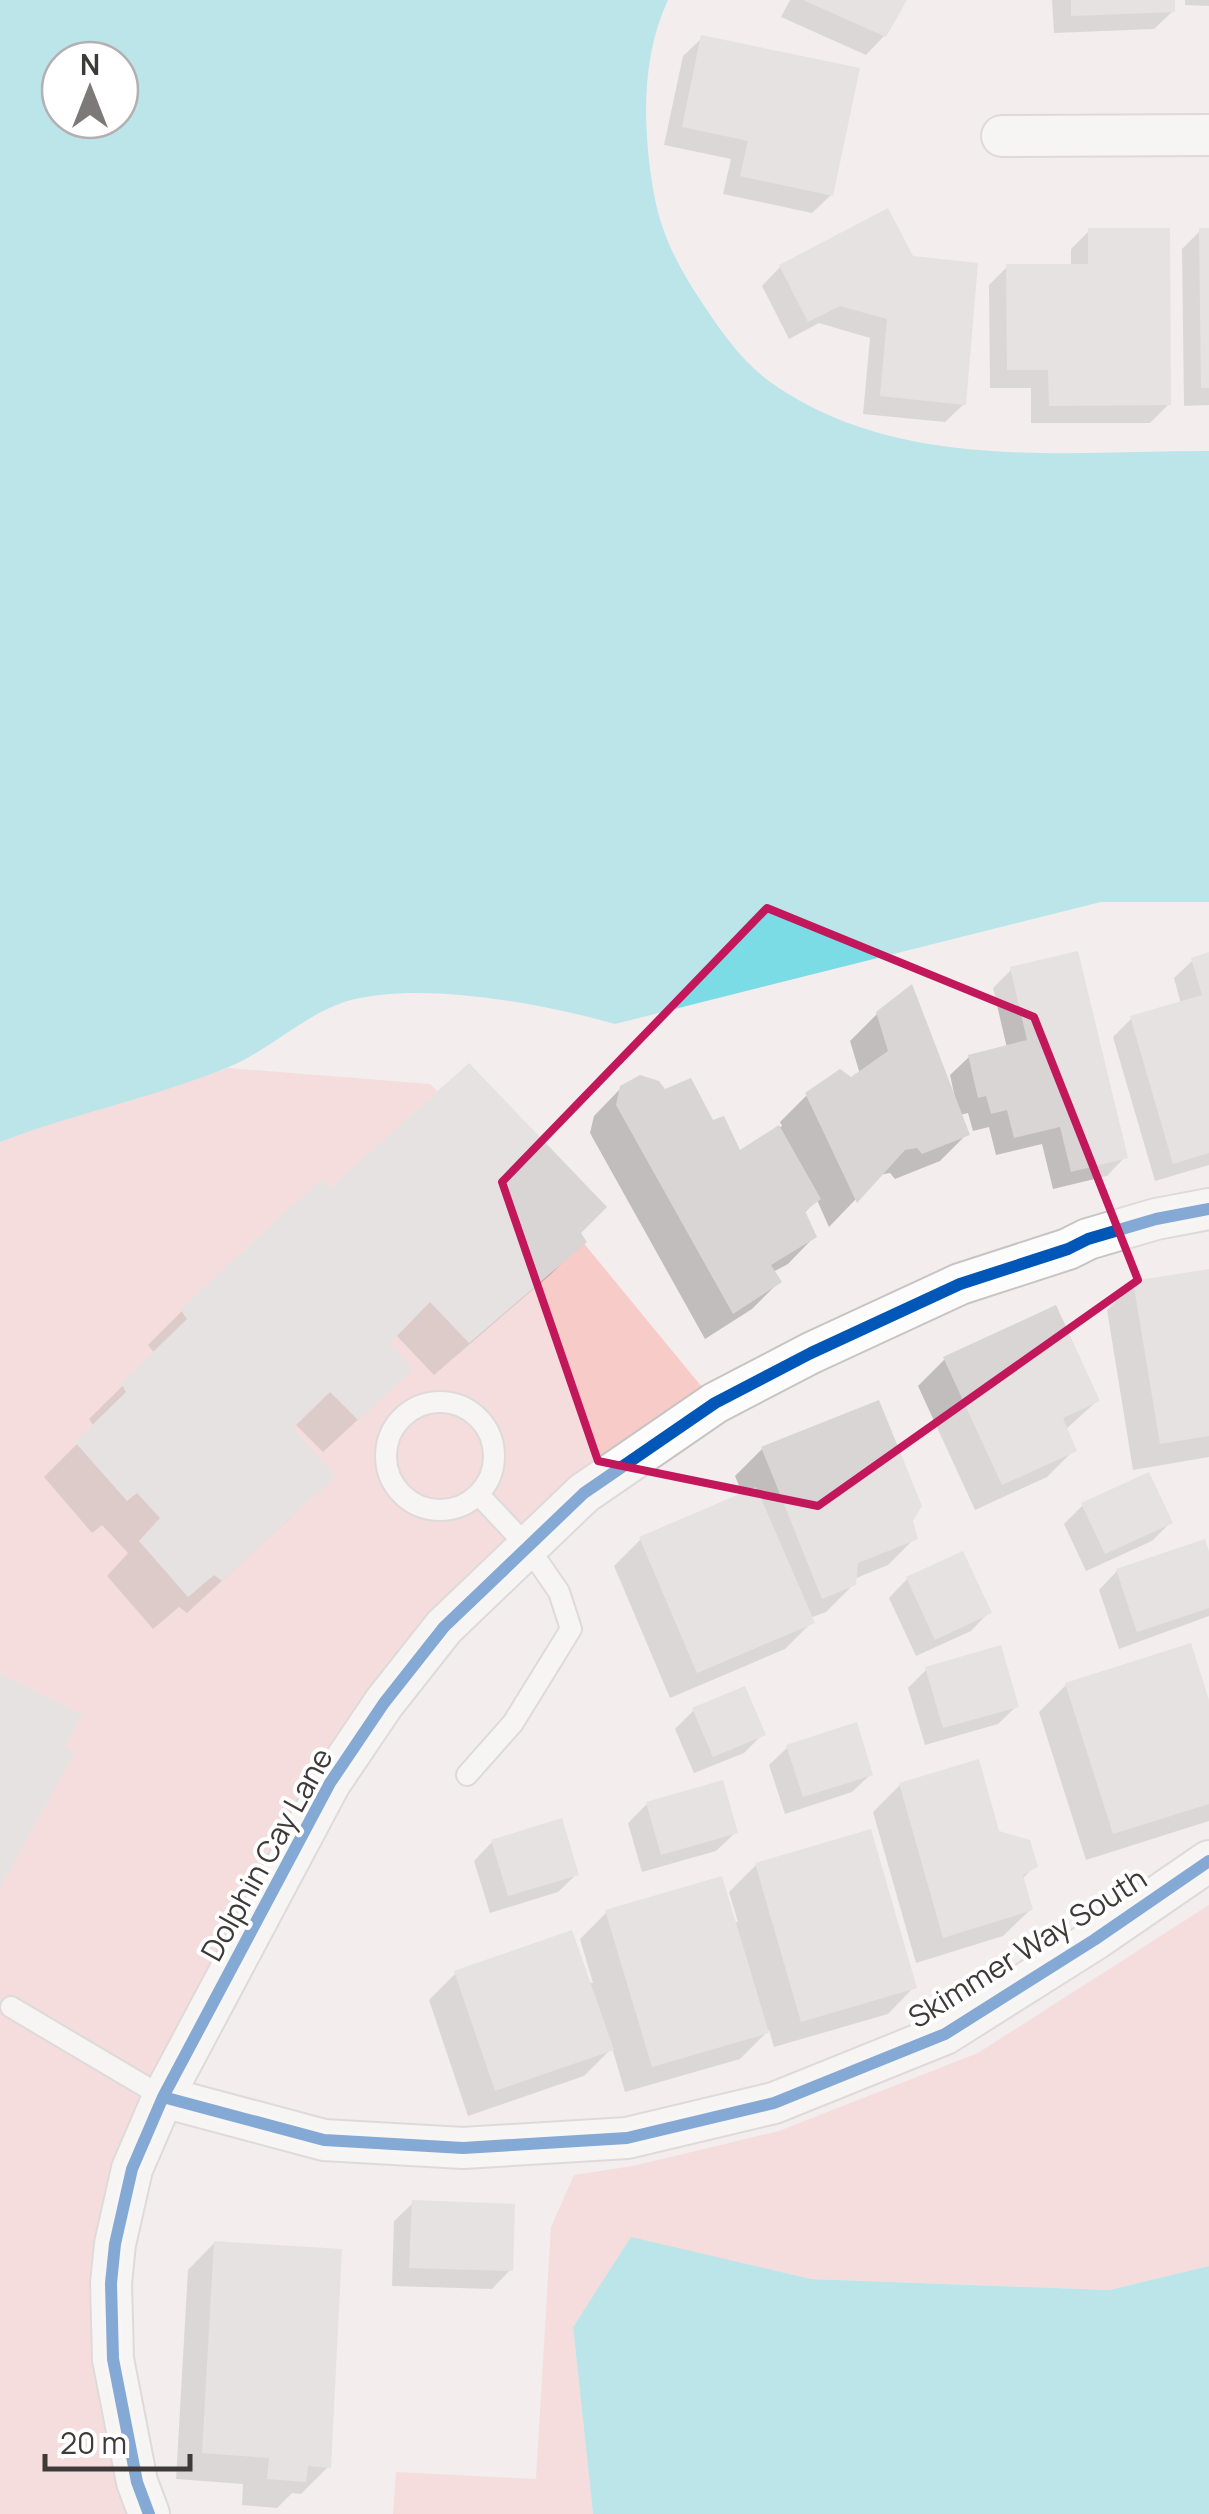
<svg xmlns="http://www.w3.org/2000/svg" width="1209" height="2514" font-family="Manrope,sans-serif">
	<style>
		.green { fill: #f6cbc8 }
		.water { fill: #7bdce6; fill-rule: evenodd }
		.shadow { fill: #0003 }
		.building { fill: #d9d5d5 }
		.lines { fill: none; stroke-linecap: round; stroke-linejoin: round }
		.service-casing { stroke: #c8c4c4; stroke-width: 24 }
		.minor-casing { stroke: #c8c4c4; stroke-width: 44 }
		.service { stroke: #fdfcfc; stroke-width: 20 }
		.minor { stroke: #fdfcfc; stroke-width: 40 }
		.cycleway-casing { stroke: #fff; stroke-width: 19 }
		.cycleway { stroke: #0057b8; stroke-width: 12 }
		.marked { fill: none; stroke: #c2185b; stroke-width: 8; stroke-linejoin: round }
		.labels { text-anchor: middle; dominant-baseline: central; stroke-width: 8; stroke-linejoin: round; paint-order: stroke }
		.street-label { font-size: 30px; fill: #3e3a39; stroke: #fff }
	</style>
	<rect width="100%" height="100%" fill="#f3eded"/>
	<path class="green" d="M228,1068L430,1084L554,1207L715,1403L584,1493L330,1783L115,2244L149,2514H0V1142L45,1125Z
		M1209,1905V2266L1109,2290L811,2279L631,2238L573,2327L593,2514H393L396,2472L536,2479L551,2227L574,2175L633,2166L779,2131L978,2053Z"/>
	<path class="water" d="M0,0H668C640,59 643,132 654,194C661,235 680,270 703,304C721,332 745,365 773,384C899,472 1064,451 1209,451V902H1101L615,1024C544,1004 423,981 351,1000C304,1013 269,1052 224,1069C151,1098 73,1114 0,1142ZM120,60V120H60V60Z
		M631,2237L811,2279L1109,2290L1209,2266V2514H593L573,2327Z"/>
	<path class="shadow" d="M790,0H904L884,36L866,55L781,17Z
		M1052,0H1172L1173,11L1154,29L1054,33Z
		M1185,0H1209V6L1185,5Z
		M702,38L831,195L812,213L723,194L731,159L664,145L683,56Z
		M887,211L964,404L945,422L863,414L870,338L819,323L789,339L762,286L780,267Z
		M1089,231L1169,404L1150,423H1031V388H990L989,285L1008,266H1071V249Z
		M1200,231H1209V405L1184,406L1182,249Z
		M1209,955V1165L1155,1181L1113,1037L1132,1018L1181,1004L1174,978L1193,960Z
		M1011,970L1125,1157L1107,1176L1053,1189L1042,1144L996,1155L989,1127L973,1131L968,1113L960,1115L967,1134L940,1161L895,1179L890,1173L879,1175L829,1227L817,1200L804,1213L814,1237L788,1264L773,1272L779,1282L752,1309L705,1339L590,1133L594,1116L621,1088L664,1092L712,1123L740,1154L782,1126L780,1122L807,1095L851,1080L860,1074L850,1041L877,1014L951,1094L954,1093L950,1075L969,1057L1007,1048L993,988Z
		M330,1191L578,1233L583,1242L550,1275L434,1375L395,1334L386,1343L376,1403L323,1452L295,1424L290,1428L300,1509L187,1613L179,1607L153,1629L107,1576L128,1553L102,1525L92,1533L44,1477L94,1427L89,1419L155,1354L148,1345L182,1311Z
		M1209,1271V1457L1133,1470L1107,1310L1134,1283Z
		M945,1359L1097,1401L1065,1430L1074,1450L1047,1477L975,1510L918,1386Z
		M762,1449L910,1520L915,1538L888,1565L854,1579V1584L826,1612L810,1618L812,1622L785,1649L670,1698L614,1566L641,1539L743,1495L735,1476Z
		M1083,1505L1170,1523L1152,1541L1086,1571L1064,1524Z
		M1209,1558V1616L1119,1649L1099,1590L1117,1571Z
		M907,1579L989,1612L971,1631L916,1656L889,1598Z
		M927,1669L1017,1706L998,1724L925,1745L908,1688Z
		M1066,1685L1209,1708V1821L1086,1860L1039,1712Z
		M694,1710L763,1734L744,1753L694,1773L675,1729Z
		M788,1747L871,1774L852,1792L785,1814L769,1765Z
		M900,1785L997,1833L1035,1866L1022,1879L1030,1910L1003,1936L916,1963L873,1812Z
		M647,1804L735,1833L716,1851L642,1872L628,1823Z
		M492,1842L577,1874L558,1892L490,1913L474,1861Z
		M756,1865L914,1987L888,2014L774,2047L769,2030L740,2059L625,2092L612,2048L584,2076L468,2116L429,2000L456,1973L593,1983L580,1939L607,1912L738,1922L729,1892Z
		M413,2203L510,2270L492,2289L392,2286L394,2221Z
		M214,2243L328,2467L301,2494L292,2493L277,2508L242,2505L243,2484L176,2479L188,2270Z"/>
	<path class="building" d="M803,0H907L886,37Z
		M1071,0H1175V12L1071,16Z
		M701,35L860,68L833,196L740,176L748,141L682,127Z
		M888,208L913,256L978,263L966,405L880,396L887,319L840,306L808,322L779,265Z
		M1088,228H1170L1171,405L1049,406L1048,370H1007L1006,264H1088Z
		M1199,228H1209V388H1201Z
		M1078,951L1128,1158L1071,1172L1060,1127L1014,1138L1007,1110L991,1114L986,1096L978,1098L968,1055L1027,1040L1010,967Z
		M1209,952V1153L1173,1164L1130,1016L1202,995L1191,958Z
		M912,984L970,1135L922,1154L917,1148L905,1150L857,1203L805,1093L840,1069L851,1077L888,1051L876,1012Z
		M469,1063L607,1207L581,1233L587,1242L469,1343L430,1302L390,1343L413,1370L358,1420L330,1392L293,1428L336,1476L222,1581L214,1575L188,1597L139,1541L160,1518L137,1493L127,1501L75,1442L126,1392L121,1383L187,1319L180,1309L321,1179L330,1188Z
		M640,1075L659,1081L665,1089L691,1078L713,1120L724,1116L740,1150L779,1125L821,1199L805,1211L817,1237L771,1265L782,1282L733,1314L616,1105L620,1086Z
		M1209,1269V1436L1160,1444L1133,1281Z
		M1056,1305L1100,1401L1063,1418L1077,1451L1002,1485L943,1357Z
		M879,1400L922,1506L913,1521L918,1539L858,1563L856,1585L822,1599L761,1447Z
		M1149,1472L1173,1523L1105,1554L1081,1503Z
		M756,1487L815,1623L697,1673L639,1537Z
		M1205,1539L1209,1551V1608L1137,1632L1116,1569Z
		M963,1551L992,1613L935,1640L906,1577Z
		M1191,1643L1209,1700V1804L1113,1834L1065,1683Z
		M1001,1645L1019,1707L943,1728L925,1667Z
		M0,1673L82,1714L65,1747L75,1752L0,1888Z
		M745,1686L766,1735L713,1757L692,1708Z
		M857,1722L873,1775L803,1797L786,1745Z
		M979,1759L999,1831L1030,1840L1038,1867L1023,1875L1033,1910L943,1938L899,1783Z
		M723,1780L738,1833L661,1855L646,1802Z
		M562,1818L579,1875L508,1896L491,1840Z
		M871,1829L917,1988L801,2022L755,1863Z
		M722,1876L769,2033L652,2067L605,1910Z
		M572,1930L614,2050L495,2091L454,1971Z
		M412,2200L515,2204L513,2271L409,2268Z
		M214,2241L342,2249L331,2468L308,2466L306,2482L267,2479L269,2458L202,2453Z"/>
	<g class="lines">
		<g class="service-casing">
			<path id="service" d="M386 1456a54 54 0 1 1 108 0a54 54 0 1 1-108 0Z
				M467,1775L513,1723L571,1629L559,1592L528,1547L479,1495
				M11,2007L163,2097"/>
		</g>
		<g class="minor-casing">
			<path id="minor" d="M1002,136L1209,135
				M163,2097L324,2140L463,2148L627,2138L774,2103L945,2034L1094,1940L1209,1861
				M149,2514L137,2482L113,2359L111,2283L115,2244L132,2169L163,2097L330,1783L384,1703L444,1627L584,1493L715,1403L811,1353L960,1284L1068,1249L1088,1239L1156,1219L1209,1209"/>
		</g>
		<use href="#service" class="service"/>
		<use href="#minor" class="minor"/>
		<g class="cycleway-casing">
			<path id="cycleway" d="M163,2097L324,2140L463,2148L627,2138L774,2103L945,2034L1094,1940L1209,1861
				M149,2514L137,2482L113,2359L111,2283L115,2244L132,2169L163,2097L330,1783L384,1703L444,1627L584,1493L715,1403L811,1353L960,1284L1068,1249L1088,1239L1156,1219L1209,1209"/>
		</g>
		<use href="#cycleway" class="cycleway"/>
	</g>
	<path d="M0 0H1209V2514H0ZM767,908L1034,1017L1138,1280L818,1506L598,1461L502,1182Z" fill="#f3eded" fill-opacity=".55" fill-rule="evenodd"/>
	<path class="marked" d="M767,908L1034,1017L1138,1280L818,1506L598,1461L502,1182Z"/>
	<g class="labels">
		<g class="street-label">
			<text transform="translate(266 1854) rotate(-61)">Dolphin Cay Lane</text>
			<text transform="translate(1027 1947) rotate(-32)">Skimmer Way South</text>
		</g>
	</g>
	<g transform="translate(90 90)"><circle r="48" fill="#ffffff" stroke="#b2b0b0" stroke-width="2.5"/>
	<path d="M0-8L18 38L0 25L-18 38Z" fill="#7d7978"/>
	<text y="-15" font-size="28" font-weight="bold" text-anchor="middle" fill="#3e3a39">N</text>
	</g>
	<path d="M45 2454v15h145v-15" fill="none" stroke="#3e3a39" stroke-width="5"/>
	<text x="60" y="2454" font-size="30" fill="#3e3a39" stroke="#ffffff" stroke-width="8" paint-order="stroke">20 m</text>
</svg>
